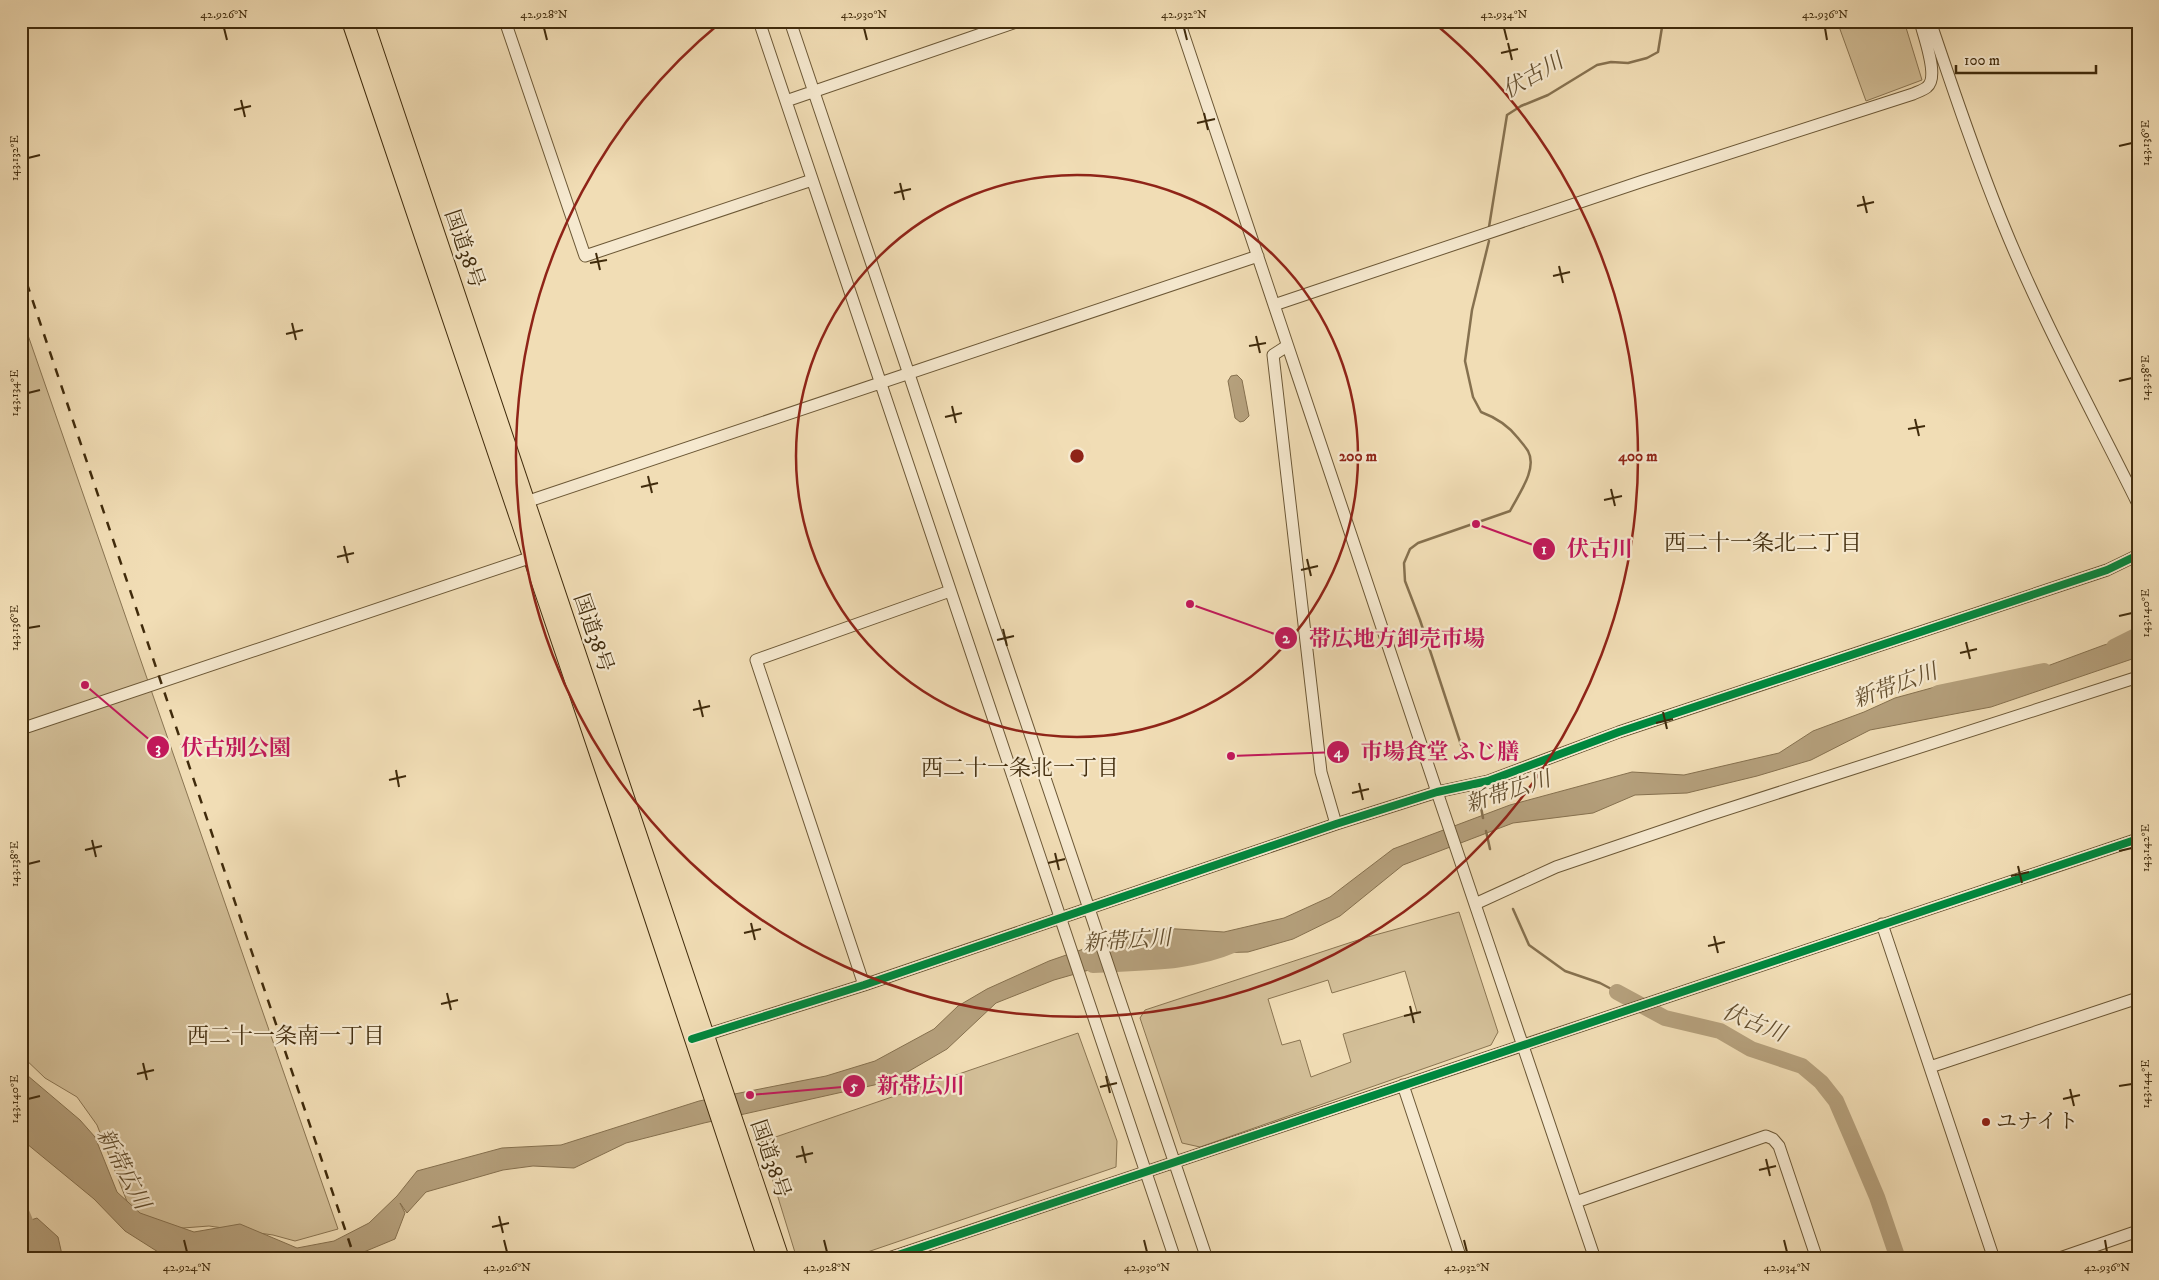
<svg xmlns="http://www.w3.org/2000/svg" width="2159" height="1280" font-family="'IM FELL DW Pica','Noto Serif JP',serif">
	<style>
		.green { fill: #d3bf98; stroke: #8a7552; fill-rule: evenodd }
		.water { fill: #b5a07c; stroke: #86714f }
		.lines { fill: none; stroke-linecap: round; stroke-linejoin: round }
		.stream { stroke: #86714f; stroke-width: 2.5 }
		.river { stroke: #b5a07c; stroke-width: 16 }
		.minor-casing { stroke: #6c5836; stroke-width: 13 }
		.highway-casing { stroke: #402b0c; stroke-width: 18 }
		.minor { stroke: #f6e9cf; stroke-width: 11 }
		.highway { stroke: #f1ddb5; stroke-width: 16 }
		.rail { stroke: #402b0c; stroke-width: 2.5; stroke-dasharray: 9 9; stroke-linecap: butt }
		.cycleway-casing { stroke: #f6e9cf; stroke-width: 11 }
		.cycleway { stroke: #00873e; stroke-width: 8 }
		.ticks { fill: none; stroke: #402b0c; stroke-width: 2 }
		.ring { fill: none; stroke: #8f2418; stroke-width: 2.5 }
		.poi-dot { fill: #8f2418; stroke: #f6e9cf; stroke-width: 2 }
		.labels { text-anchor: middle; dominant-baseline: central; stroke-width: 4.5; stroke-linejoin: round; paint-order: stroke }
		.street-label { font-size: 21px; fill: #402b0c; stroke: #f6e9cf }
		.poi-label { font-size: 21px; fill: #402b0c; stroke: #f6e9cf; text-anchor: start }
		.water-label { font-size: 22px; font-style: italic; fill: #634e2e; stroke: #f6e9cf }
		.neighbourhood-label { font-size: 22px; fill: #402b0c; stroke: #f6e9cf }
		.centre { fill: #8f2418; stroke: #f6e9cf; stroke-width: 2.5 }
		.ring-label { font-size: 15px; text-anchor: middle; font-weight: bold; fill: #8f2418; stroke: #f6e9cf; stroke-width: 4.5; stroke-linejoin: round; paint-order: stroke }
		.leader { fill: none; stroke: #c2185b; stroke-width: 2 }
		.callout-dot { fill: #c2185b; stroke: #f6e9cf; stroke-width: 2 }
		.mark-label { font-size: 15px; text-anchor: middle; font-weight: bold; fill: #fff }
		.callout-label { font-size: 22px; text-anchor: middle; font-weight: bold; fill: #c2185b; stroke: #f6e9cf; stroke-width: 4.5; stroke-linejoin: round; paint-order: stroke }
		.neatline { fill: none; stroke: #402b0c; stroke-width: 2 }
		.ticks-label { font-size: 12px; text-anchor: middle; fill: #402b0c }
	</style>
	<rect width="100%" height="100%" fill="#f1ddb5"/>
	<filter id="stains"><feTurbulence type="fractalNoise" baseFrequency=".004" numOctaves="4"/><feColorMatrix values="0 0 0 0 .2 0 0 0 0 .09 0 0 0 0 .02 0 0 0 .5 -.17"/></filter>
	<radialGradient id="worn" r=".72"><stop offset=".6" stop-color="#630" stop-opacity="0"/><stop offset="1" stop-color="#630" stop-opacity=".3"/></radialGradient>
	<path class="green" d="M1837,21H1904L1922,80L1866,101Z
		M21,315L338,1229L295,1241L273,1235L209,1226L183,1228L151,1226L128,1204L97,1125L77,1097L45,1078L21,1055Z
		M1459,912L1498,1032L1491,1045L1200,1147L1182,1143L1140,1018L1145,1010L1364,938ZM1405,971L1417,1012L1343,1034L1351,1062L1311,1077L1300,1040L1282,1045L1268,999L1328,980L1332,993Z
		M1078,1033L1117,1141L1116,1167L847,1259H797L761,1142Z
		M21,1233L32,1259H21Z"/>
	<path class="water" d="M1237,375L1242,380L1249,416L1244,421L1240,422L1235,418L1228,381L1231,376Z
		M2138,636V657L1991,707L1870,730L1811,760L1757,776L1687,793L1635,795L1593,813L1513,823L1403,865L1340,916L1293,939L1248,952L1172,954L1138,956L1054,980L996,1003L947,1049L892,1081L704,1123L626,1143L574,1168L533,1166L503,1170L426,1192L407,1213L400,1203L405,1213L395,1239L347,1259H213L200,1253L166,1257L125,1231L94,1199L21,1139V1070L80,1120L95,1137L117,1192L140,1213L194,1232L240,1224L297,1248L334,1241L369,1223L397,1196L417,1171L502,1148L561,1145L699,1101L826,1076L875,1061L934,1029L958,1006L987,989L1049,961L1124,935L1162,928L1224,932L1284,918L1330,897L1393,849L1510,805L1632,772L1684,775L1779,753L1813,731L1864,712L1895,698L1935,687L1988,688L2104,645Z
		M37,1218L58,1237L63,1259H35L22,1223Z"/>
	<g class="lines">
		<path class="stream" d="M1489,227L1507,115L1521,106L1548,95L1597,65L1611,62L1628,63L1647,58L1658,52L1663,21
			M1466,760L1420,620L1405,581L1404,563L1410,549L1418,543L1510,511C1518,495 1538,469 1528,451C1525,446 1521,442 1518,438C1508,425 1497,418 1481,412L1473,397L1465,361L1472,310L1489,241
			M1480,802L1483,818
			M1486,831L1490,849
			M1513,909L1529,945L1565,971L1600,983L1617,992"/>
		<path class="river" d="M2114,647L2138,635
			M1938,693L2044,671
			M1093,965C1140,962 1189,964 1233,945
			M1617,992L1665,1018L1720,1031L1751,1049L1802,1066L1821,1082L1836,1101L1855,1145L1877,1197L1898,1259
			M21,1212L41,1259"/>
		<g class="minor-casing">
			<path id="minor" d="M505,21L585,256L812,180
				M759,21L1175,1259
				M790,21L1207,1259
				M1179,21L1437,792L1595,1259
				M1930,21C1953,89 1976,158 2003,224C2042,320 2092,411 2138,504
				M786,101L1019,21
				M1274,305L1643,181L1913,94C1917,92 1924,90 1927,87C1940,77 1923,35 1920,21
				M1287,346L1273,355L1321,772L1336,824
				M520,504L1258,256
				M21,729L538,555
				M1475,904L1556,867L1706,816L2138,677
				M1882,924L1994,1259
				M864,985L756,660L950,591
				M699,1037L864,985L1336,824L1437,792L1488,781L1619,732L2107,570L2138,555
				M1930,1067L2138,998
				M1403,1085L1461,1259
				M1576,1202L1766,1136L1773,1139L1779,1146L1817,1259
				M886,1259L2138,839
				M2057,1259L2138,1231"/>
		</g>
		<g class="highway-casing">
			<path id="highway" d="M350,21L619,816L766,1259
				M365,21L781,1259"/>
		</g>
		<use href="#minor" class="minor"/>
		<use href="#highway" class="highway"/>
		<path class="rail" d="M21,266L355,1259"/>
		<g class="cycleway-casing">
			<path id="cycleway" d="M692,1039L864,985L1336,824L1437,792L1488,781L1619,732L2107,570L2138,555
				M886,1259L2138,839"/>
		</g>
		<use href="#cycleway" class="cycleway"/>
	</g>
	<path class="ticks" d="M224,28L227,40M544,28L547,40M864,28L867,40M1184,28L1187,40M1504,28L1507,40M1825,28L1827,40M1508,43L1512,60M1501,53L1518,49M241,100L245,117M234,110L251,106M1204,113L1208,130M1197,123L1215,119M2119,146L2132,143M28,158L40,155M900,183L904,200M894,193L911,189M1863,196L1867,213M1857,206L1874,202M596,253L600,270M590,263L607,260M1559,266L1563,283M1553,276L1570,272M292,323L296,340M286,334L303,330M1256,336L1260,353M1249,346L1266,343M2119,381L2132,378M28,393L40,390M952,406L956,423M945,417L962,413M1915,419L1919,436M1908,429L1925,426M648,476L652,493M641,487L658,483M1611,489L1615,506M1604,500L1622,496M344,546L348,563M337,557L354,553M1307,559L1311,576M1301,570L1318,566M2119,616L2132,613M28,628L40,626M1003,629L1007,646M997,640L1014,636M1966,642L1970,659M1960,653L1977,649M699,700L703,717M693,710L710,706M1663,712L1667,729M1656,723L1673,719M396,770L399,787M389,780L406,776M1359,783L1363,800M1352,793L1369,789M92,840L96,857M85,850L102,846M2119,851L2132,848M1055,853L1059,870M1048,863L1065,859M28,864L40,861M2018,866L2022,883M2011,876L2029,872M751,923L755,940M744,933L761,929M1714,936L1718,953M1708,946L1725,942M447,993L451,1010M441,1004L458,1000M1410,1006L1414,1023M1404,1016L1421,1012M143,1063L147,1080M137,1074L154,1070M1106,1076L1110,1093M2119,1086L2132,1084M1100,1087L1117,1083M2070,1089L2074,1106M28,1099L40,1096M2063,1099L2080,1095M802,1146L806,1163M796,1157L813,1153M1766,1159L1770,1176M1759,1170L1776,1166M499,1216L503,1233M492,1227L509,1223M184,1240L187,1252M504,1240L507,1252M824,1240L827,1252M1144,1240L1147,1252M1464,1240L1467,1252M1784,1240L1787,1252M2105,1240L2107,1252"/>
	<g class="ring">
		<circle cx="1077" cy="456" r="281"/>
		<path d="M1434 23A561 561 0 1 1 720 23"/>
	</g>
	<circle class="poi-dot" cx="1986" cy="1122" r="5"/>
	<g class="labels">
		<g class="street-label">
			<text transform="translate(464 249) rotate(71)">国道38号</text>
			<text transform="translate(593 633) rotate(71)">国道38号</text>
			<text transform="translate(770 1159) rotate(71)">国道38号</text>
		</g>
		<g class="poi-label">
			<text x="1996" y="1122">ユナイト</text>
		</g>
		<g class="water-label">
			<text transform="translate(1533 76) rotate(-30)">伏古川</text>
			<text transform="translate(1895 686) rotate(-20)">新帯広川</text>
			<text transform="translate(1508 792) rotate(-18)">新帯広川</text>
			<text transform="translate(1127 941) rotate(-4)">新帯広川</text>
			<text transform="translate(1754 1023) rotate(22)">伏古川</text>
			<text transform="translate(123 1169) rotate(62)">新帯広川</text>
		</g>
		<g class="neighbourhood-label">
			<text x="1763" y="543">西二十一条北二丁目</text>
			<text x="1020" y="768">西二十一条北一丁目</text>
			<text x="286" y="1036">西二十一条南一丁目</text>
		</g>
	</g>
	<circle cx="1077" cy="456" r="8" class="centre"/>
	<g class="ring-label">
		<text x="1358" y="461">200 m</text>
		<text x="1638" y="461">400 m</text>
	</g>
	<path class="leader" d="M1476 524L1544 549M1190 604L1286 638M85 685L158 747M1231 756L1338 752M750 1095L854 1086"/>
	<g class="callout-dot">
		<circle cx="1476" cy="524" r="5"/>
		<circle cx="1190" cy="604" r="5"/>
		<circle cx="85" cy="685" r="5"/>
		<circle cx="1231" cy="756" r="5"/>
		<circle cx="750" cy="1095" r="5"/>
		<circle cx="1544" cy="549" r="12"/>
		<circle cx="1286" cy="638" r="12"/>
		<circle cx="158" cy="747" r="12"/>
		<circle cx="1338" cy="752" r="12"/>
		<circle cx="854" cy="1086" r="12"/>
	</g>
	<g class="mark-label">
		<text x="1544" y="554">1</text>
		<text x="1286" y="643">2</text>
		<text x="158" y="753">3</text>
		<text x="1338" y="757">4</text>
		<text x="854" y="1091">5</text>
	</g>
	<g class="callout-label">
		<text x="1600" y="556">伏古川</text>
		<text x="1397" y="646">帯広地方卸売市場</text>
		<text x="236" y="755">伏古別公園</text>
		<text x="1440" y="759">市場食堂 ふじ膳</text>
		<text x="921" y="1093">新帯広川</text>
	</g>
	<rect width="2159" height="1280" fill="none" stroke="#f1ddb5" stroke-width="55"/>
	<path d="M1956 65v8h140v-8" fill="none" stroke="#402b0c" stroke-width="2.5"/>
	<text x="1964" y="65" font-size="15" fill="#402b0c" stroke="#f6e9cf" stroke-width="4" paint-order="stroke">100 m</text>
	<rect x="28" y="28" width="2104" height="1224" class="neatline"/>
	<g class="ticks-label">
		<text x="224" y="18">42.926°N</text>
		<text x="544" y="18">42.928°N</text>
		<text x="864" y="18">42.930°N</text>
		<text x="1184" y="18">42.932°N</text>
		<text x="1504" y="18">42.934°N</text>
		<text x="1825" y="18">42.936°N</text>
		<text transform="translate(2145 143) rotate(-90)" y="4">143.136°E</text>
		<text transform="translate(14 158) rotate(-90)" y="4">143.132°E</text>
		<text transform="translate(2145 378) rotate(-90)" y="4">143.138°E</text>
		<text transform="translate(14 393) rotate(-90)" y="4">143.134°E</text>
		<text transform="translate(2145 613) rotate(-90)" y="4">143.140°E</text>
		<text transform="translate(14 628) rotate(-90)" y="4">143.136°E</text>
		<text transform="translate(2145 848) rotate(-90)" y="4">143.142°E</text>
		<text transform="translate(14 864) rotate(-90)" y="4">143.138°E</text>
		<text transform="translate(2145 1084) rotate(-90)" y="4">143.144°E</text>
		<text transform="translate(14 1099) rotate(-90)" y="4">143.140°E</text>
		<text x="187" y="1271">42.924°N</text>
		<text x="507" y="1271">42.926°N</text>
		<text x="827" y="1271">42.928°N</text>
		<text x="1147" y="1271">42.930°N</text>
		<text x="1467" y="1271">42.932°N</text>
		<text x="1787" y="1271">42.934°N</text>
		<text x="2107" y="1271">42.936°N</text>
	</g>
	<rect width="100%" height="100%" filter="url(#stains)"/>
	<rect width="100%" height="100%" fill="url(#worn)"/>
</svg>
